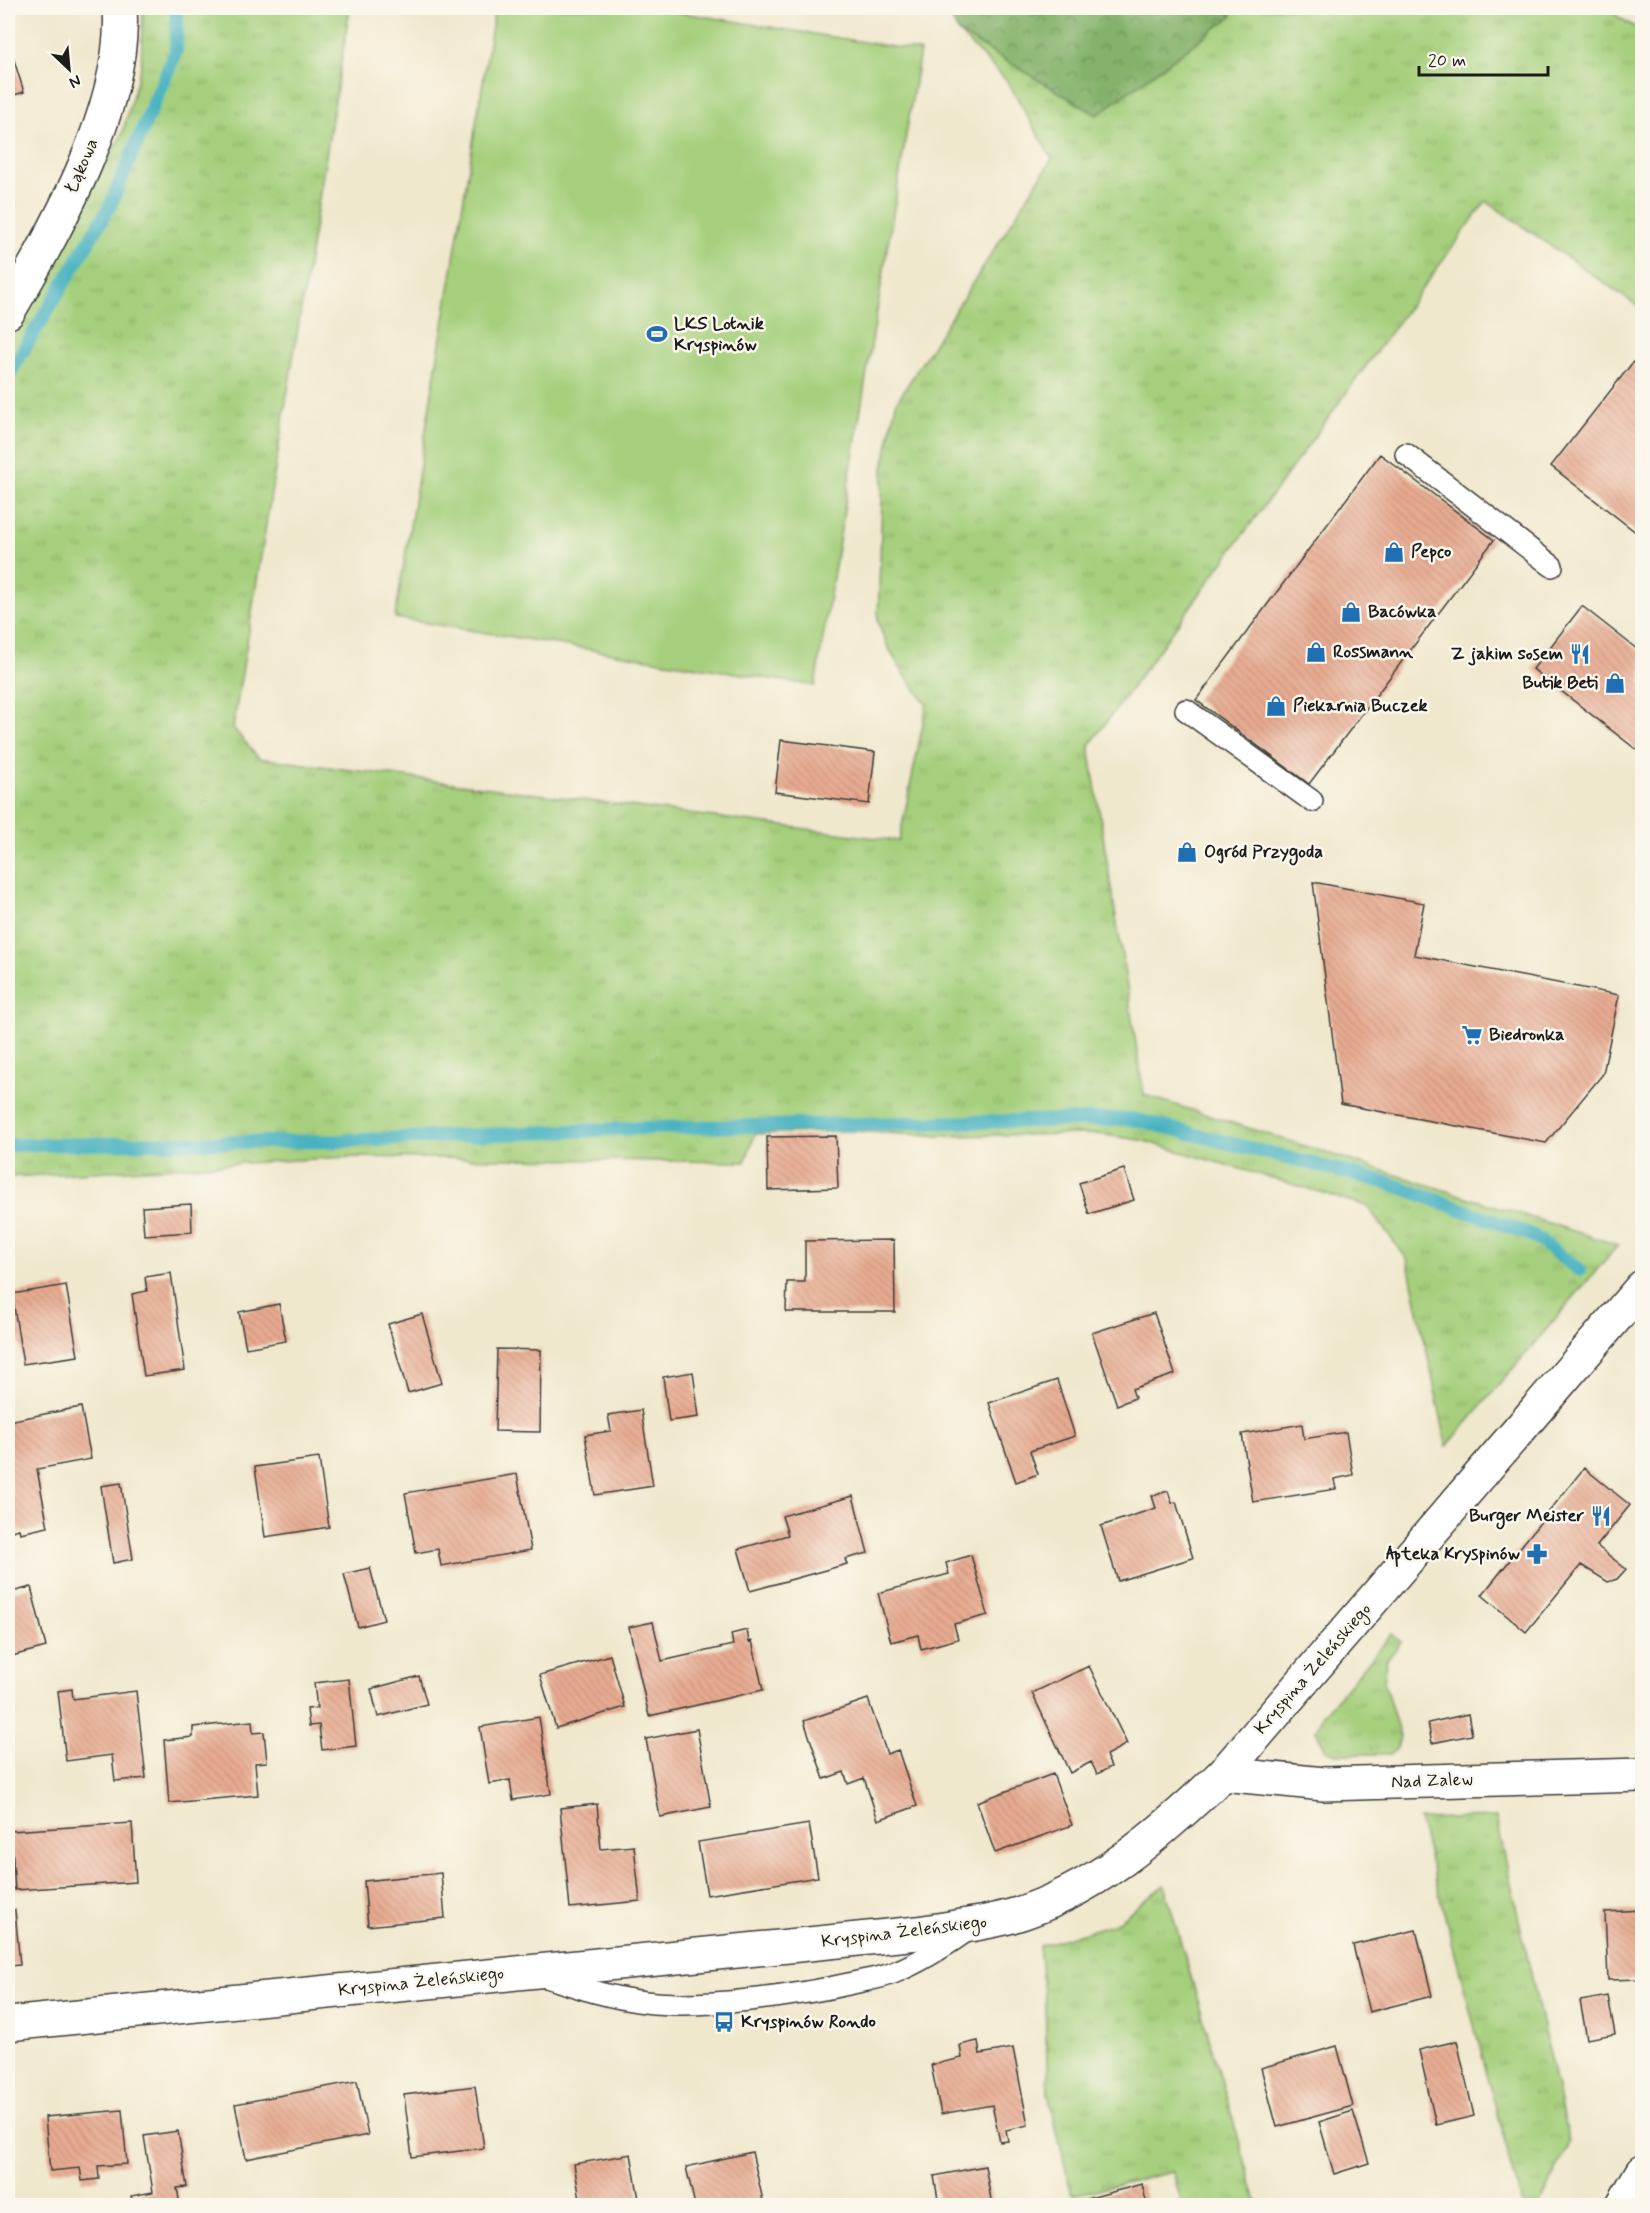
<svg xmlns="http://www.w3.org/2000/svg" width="1650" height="2213" font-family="Mynerve,sans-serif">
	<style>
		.grass { fill: url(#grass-tufts); stroke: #60764c; stroke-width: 1.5 }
		.forest { fill: url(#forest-crowns); stroke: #506744; stroke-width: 1.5 }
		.pitch { fill: #a5cf7b; stroke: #60764c; stroke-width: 1.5 }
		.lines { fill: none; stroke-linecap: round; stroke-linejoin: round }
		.stream { stroke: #44b1c0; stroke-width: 14 }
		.building { fill: url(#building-back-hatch) }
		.lane-casing { stroke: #3c3b37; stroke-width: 24 }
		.street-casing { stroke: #3c3b37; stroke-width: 36 }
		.secondary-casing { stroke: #3c3b37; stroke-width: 36 }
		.lane { stroke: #fff; stroke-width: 21 }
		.street { stroke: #fff; stroke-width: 33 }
		.secondary { stroke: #fff; stroke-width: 33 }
		.labels { text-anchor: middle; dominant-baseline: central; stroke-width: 5; stroke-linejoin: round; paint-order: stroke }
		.street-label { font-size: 18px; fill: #1c1c1c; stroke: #fbf7ec }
		.poi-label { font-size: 18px; font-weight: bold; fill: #1c1c1c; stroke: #fbf7ec; text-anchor: start }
	</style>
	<defs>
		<pattern id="grass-tufts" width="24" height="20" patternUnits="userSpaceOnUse" patternTransform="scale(1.5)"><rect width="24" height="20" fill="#a5cf7b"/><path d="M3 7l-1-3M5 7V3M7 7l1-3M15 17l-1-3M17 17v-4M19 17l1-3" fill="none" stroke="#8db16a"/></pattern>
		<pattern id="forest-crowns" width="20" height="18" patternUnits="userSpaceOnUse" patternTransform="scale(1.5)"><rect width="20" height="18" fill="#84b26b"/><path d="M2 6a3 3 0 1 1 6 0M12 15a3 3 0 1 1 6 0" fill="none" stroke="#6b9057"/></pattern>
		<pattern id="building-back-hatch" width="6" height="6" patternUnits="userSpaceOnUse" patternTransform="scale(1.5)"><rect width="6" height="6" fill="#e7ab91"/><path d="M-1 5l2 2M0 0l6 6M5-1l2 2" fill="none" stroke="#c6937c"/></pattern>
	</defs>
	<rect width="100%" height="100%" fill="#fbf7ec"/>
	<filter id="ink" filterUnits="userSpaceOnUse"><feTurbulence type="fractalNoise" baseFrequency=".0167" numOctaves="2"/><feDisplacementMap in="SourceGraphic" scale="12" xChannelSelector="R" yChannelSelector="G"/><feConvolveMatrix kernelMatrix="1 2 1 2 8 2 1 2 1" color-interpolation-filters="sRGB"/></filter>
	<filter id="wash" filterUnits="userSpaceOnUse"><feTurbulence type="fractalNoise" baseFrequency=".008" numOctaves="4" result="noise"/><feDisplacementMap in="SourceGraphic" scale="24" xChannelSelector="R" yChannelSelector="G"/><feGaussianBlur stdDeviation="1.35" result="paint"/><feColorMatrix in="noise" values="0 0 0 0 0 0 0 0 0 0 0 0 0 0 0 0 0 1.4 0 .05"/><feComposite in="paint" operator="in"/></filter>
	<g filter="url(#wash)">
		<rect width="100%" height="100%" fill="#f0e8cd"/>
		<path class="grass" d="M143,8H350L233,728L259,758L899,841L927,704C906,678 888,654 878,621L883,469L896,403L1052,159L1008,82L958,32L1097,114L1232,15L1226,8H1605L1642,32V309L1486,201L1089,746L1144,1095L1618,1245L1447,1446L1407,1259L1367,1206L1141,1140L1097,1134L940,1136L852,1131L755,1134L745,1162L348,1157L8,1177V335L122,134L141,66Z
			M1392,1634L1401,1642L1386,1661L1384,1683L1400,1736L1397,1748L1390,1754H1336L1326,1750L1316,1731L1323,1715Z
			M1496,1817L1569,2143L1540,2205H1522L1419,1819Z
			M1164,1885L1258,2205H1182L1173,2172L1072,2195L1048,2094L1045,2002L1039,1946L1116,1923Z"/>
		<path class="forest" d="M946,8H1027L1031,15L1063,8H1226L1232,16L1097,115L958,32Z"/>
		<path class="pitch" d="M495,8H652L920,51L815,686L395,618Z"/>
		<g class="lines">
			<path class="stream" d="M8,376L110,206L176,51L177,8
				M8,1145L339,1141L643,1128L1133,1119L1389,1183L1534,1236L1579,1270"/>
		</g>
		<g id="blocks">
			<path class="building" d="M8,41L24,92L8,97Z
				M1633,362L1642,369V537L1551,466Z
				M1380,454L1494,540L1309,784L1196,700Z
				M1582,606L1642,653V754L1533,669Z
				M781,740L875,752L869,804L775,792Z
				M1313,882L1424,903L1414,955L1619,995L1603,1074L1546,1143L1341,1104Z
				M836,1136L838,1188L768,1190L767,1137Z
				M1124,1169L1134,1200L1089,1214L1079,1183Z
				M191,1204L192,1232L144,1235L142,1207Z
				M894,1240L895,1312H786L787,1282H805V1241Z
				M171,1273L185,1370L144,1376L132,1294L147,1291L145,1277Z
				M66,1285L78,1356L23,1364L12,1294Z
				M279,1304L286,1341L246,1348L239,1312Z
				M1154,1313L1175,1374L1132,1389L1135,1398L1117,1405L1092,1333Z
				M422,1314L442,1383L408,1393L388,1324Z
				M497,1349L541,1350L540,1432L495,1431Z
				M693,1372L699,1417L669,1421L663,1377Z
				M1057,1380L1075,1436L1030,1451L1038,1474L1016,1482L989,1403Z
				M81,1407L91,1459L37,1469L48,1527L20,1533L19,1529L8,1532V1495L12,1494L8,1470V1421Z
				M641,1410L653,1486L595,1495L585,1435L611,1431L608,1415Z
				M1302,1424L1304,1439L1346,1432L1353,1475L1334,1479L1336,1489L1253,1502L1242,1434Z
				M319,1458L329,1527L265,1537L255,1467Z
				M1584,1468L1630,1505L1597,1546L1626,1569L1617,1579L1608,1582L1581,1565L1526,1632L1482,1595Z
				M517,1474L531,1550L441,1566L438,1549L416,1553L405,1493Z
				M121,1483L133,1559L113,1563L101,1486Z
				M1168,1491L1172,1503L1176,1502L1193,1558L1118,1581L1101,1526L1156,1508L1152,1496Z
				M853,1496L868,1553L845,1559L847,1564L750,1591L738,1549L788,1535L782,1516Z
				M971,1555L988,1615L954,1624L958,1639L921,1649L918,1635L891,1642L878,1593L949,1574L946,1563Z
				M370,1568L384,1620L358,1627L344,1574Z
				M31,1587L46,1647L8,1657V1593Z
				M653,1622L662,1661L733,1645L731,1634L747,1630L749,1642L752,1641L763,1690L649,1716L629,1627Z
				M610,1655L625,1707L556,1728L540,1675Z
				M1089,1666L1127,1744L1106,1755L1111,1767L1097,1774L1091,1762L1070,1773L1032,1693Z
				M419,1676L427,1704L378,1717L371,1689Z
				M349,1679L356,1746L322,1750L319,1725L309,1726L307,1709L317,1708L314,1683Z
				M72,1689L73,1699L136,1691L146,1778L115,1781L112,1755L66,1761L58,1691Z
				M868,1699L887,1754L898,1750L917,1806L878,1820L864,1778L848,1784L844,1772L824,1779L804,1721Z
				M1468,1714L1472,1735L1432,1743L1428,1723Z
				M539,1717L551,1794L513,1800L510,1780L489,1784L480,1727Z
				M252,1721L253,1733L264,1732L267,1762L255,1763L258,1795L169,1803L164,1740L193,1737V1727Z
				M697,1729L711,1807L660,1817L646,1739Z
				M1053,1774L1072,1825L995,1853L977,1802Z
				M597,1804L601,1849L634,1846L640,1901L570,1908L560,1808Z
				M132,1823L136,1882L15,1890L11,1831Z
				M809,1824L818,1877L707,1895L698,1842Z
				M441,1873L445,1918L368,1926L364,1881Z
				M8,1910H15L20,1965L8,1966Z
				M1642,1910V1979L1608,1980L1605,1912Z
				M1416,1930L1432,1996L1369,2012L1353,1945Z
				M1608,1996L1615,2034L1587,2039L1580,2001Z
				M978,2041L980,2054L1013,2048L1028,2125L1006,2130L1008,2141L1000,2142L992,2105L941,2114L931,2065L962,2058L960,2045Z
				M1457,2041L1474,2116L1436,2125L1419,2050Z
				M1337,2046L1353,2106L1277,2127L1261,2068Z
				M357,2081L368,2135L246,2159L235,2104Z
				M475,2086L484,2148L412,2157L404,2095Z
				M122,2110L127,2164L98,2166L99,2179L82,2181L80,2168L50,2171L45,2117Z
				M1353,2111L1369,2163L1334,2174L1319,2122Z
				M178,2131L187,2187L177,2188L180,2205H133L131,2196L153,2192L144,2136Z
				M752,2152L764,2205H695L686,2167Z
				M631,2154L640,2205H581L574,2164Z
				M985,2166L992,2205H939L934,2176Z
				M1142,2184L1147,2205H1081L1079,2201Z"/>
		</g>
	</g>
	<g filter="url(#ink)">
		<use href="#blocks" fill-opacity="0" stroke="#3c3b37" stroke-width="1.5"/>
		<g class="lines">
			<g class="lane-casing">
				<path id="lane" d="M1406,454L1552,566
					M1186,710L1312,801
					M543,1976C577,1987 610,1998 645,2002C703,2009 796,1996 853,1983C866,1980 881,1978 893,1973C921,1962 944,1947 968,1930"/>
			</g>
			<g class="street-casing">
				<path id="street" d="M8,312C56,231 127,104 120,8
					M1223,1774L1324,1784L1642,1775
					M1622,2206L1642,2172"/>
			</g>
			<g class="secondary-casing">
				<path id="secondary" d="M8,2024L918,1933C948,1928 978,1925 1008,1917C1093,1893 1160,1834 1223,1774L1642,1287"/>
			</g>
			<use href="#lane" class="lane"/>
			<use href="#street" class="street"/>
			<use href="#secondary" class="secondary"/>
		</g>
	</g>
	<defs>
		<g id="stadium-bare" transform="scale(1.62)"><path d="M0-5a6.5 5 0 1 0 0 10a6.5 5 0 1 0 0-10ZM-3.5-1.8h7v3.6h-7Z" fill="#1f6fb2" stroke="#fbf7ec" stroke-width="2.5" paint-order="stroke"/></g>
		<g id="shop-bare" transform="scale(1.62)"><path d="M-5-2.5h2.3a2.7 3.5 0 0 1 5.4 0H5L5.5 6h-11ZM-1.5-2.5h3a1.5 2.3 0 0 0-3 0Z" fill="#1f6fb2" stroke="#fbf7ec" stroke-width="2.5" paint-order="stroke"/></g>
		<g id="restaurant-bare" transform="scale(1.62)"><path d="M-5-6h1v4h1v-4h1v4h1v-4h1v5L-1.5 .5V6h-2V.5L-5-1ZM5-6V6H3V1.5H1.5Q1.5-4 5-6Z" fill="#1f6fb2" stroke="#fbf7ec" stroke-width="2.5" paint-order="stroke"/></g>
		<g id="supermarket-bare" transform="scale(1.62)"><path d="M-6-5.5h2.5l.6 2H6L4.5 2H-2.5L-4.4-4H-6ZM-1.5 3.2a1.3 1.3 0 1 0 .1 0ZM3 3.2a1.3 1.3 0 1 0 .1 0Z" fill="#1f6fb2" stroke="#fbf7ec" stroke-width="2.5" paint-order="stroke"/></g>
		<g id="pharmacy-bare" transform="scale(1.62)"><path d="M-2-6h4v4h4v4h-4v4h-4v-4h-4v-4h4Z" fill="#1f6fb2" stroke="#fbf7ec" stroke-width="2.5" paint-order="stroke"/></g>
		<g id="bus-bare" transform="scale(1.62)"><path d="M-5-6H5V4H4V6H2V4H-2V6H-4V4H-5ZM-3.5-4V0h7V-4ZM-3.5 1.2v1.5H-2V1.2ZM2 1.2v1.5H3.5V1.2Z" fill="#1f6fb2" stroke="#fbf7ec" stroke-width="2.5" paint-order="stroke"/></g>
	</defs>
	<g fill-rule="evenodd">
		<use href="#stadium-bare" x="657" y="334"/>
		<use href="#shop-bare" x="1394" y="552"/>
		<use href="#shop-bare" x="1351" y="612"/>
		<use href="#shop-bare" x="1316" y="652"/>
		<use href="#restaurant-bare" x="1580" y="654"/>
		<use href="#shop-bare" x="1615" y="683"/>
		<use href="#shop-bare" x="1276" y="706"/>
		<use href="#shop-bare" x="1187" y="852"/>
		<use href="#supermarket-bare" x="1472" y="1035"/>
		<use href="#restaurant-bare" x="1601" y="1516"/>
		<use href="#pharmacy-bare" x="1537" y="1554"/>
		<use href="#bus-bare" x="724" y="2022"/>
	</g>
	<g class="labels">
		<g class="street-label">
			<text transform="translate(82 166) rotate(-67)">Łąkowa</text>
			<text transform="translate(1313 1669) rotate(-49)">Kryspina Żeleńskiego</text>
			<text transform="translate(1432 1781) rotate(-2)">Nad Zalew</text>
			<text transform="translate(904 1932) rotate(-7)">Kryspina Żeleńskiego</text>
			<text transform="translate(421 1982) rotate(-6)">Kryspina Żeleńskiego</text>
		</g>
		<g class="poi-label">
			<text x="674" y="324">LKS Lotnik<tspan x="674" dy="21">Kryspinów</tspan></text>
			<text x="1411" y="552">Pepco</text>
			<text x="1368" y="612">Bacówka</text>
			<text x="1333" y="652">Rossmann</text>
			<text x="1563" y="654" text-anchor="end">Z jakim sosem</text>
			<text x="1598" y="683" text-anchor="end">Butik Beti</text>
			<text x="1293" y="706">Piekarnia Buczek</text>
			<text x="1204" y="852">Ogród Przygoda</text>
			<text x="1489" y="1035">Biedronka</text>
			<text x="1584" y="1516" text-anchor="end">Burger Meister</text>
			<text x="1520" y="1554" text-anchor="end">Apteka Kryspinów</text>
			<text x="741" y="2022">Kryspinów Rondo</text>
		</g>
	</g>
	<rect width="1650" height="2213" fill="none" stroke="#fbf7ec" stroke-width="30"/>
	<g transform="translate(69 69) rotate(154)" stroke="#fbf7ec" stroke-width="4.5" paint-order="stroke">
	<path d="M0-4.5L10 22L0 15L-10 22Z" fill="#1c1c1c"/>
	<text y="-9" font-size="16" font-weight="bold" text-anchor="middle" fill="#1c1c1c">N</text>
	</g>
	<path d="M1419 66v9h129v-9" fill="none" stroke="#1c1c1c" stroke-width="3"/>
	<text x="1428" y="66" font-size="18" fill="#1c1c1c" stroke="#fbf7ec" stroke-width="4.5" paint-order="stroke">20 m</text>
</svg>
